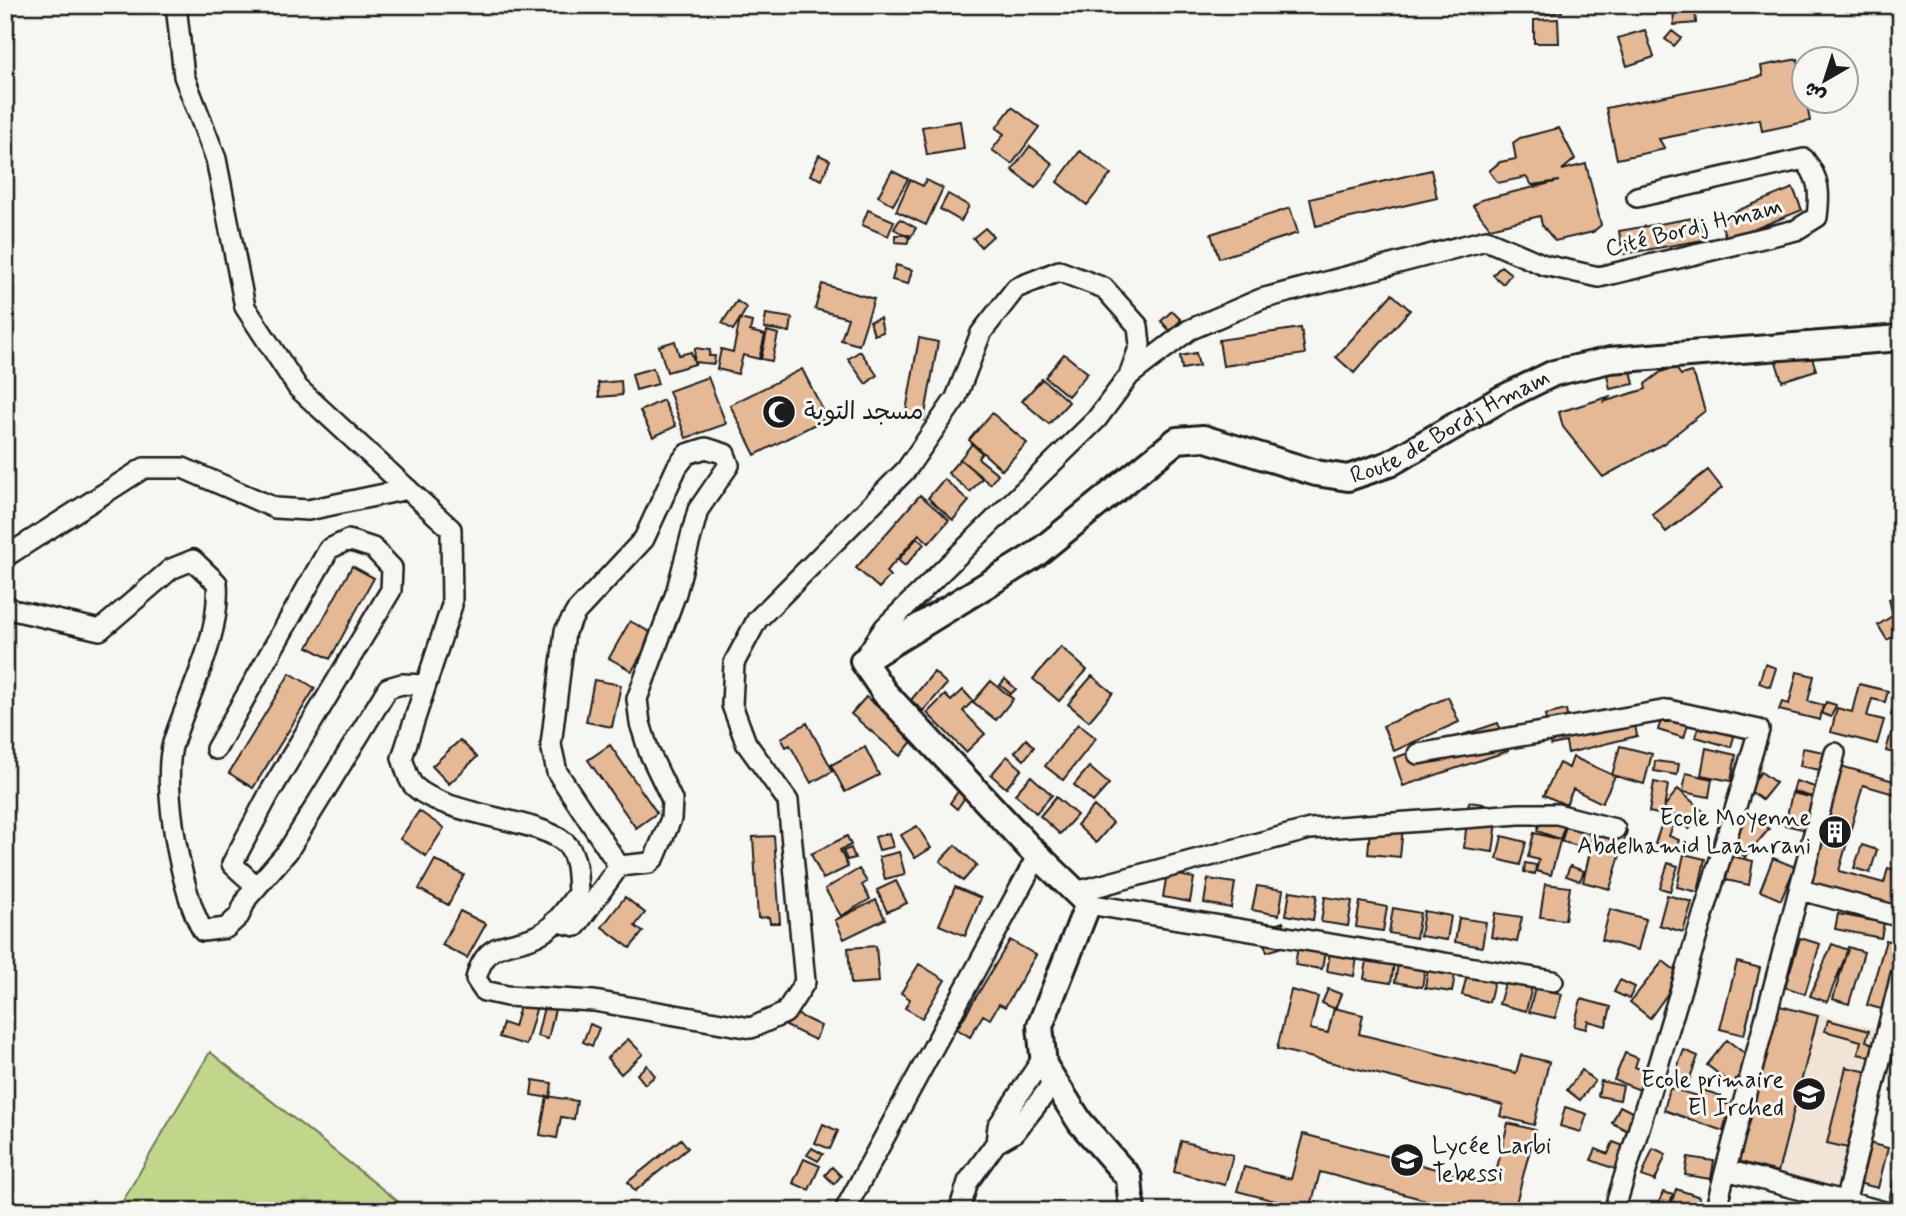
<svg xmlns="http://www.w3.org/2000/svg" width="1906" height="1216" font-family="Mynerve,'Playpen Sans Arabic',sans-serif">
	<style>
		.built { fill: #f1e4d6 }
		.green { fill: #c0d68b; stroke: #6e7954; stroke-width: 2 }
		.building { fill: #e5b995; stroke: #1c1c1c; stroke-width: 2 }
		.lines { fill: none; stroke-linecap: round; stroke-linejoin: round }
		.minor-casing { stroke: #1c1c1c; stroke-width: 24 }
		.major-casing { stroke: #1c1c1c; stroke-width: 30 }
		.minor { stroke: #f6f6f2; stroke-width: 19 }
		.major { stroke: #f6f6f2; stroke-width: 24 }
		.labels { text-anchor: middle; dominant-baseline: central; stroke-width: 6; stroke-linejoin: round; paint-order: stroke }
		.street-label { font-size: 24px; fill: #1c1c1c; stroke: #f6f6f2 }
		.poi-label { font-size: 24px; fill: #1c1c1c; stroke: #f6f6f2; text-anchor: start }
	</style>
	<rect width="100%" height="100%" fill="#f6f6f2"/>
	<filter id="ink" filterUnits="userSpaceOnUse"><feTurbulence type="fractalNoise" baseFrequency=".0143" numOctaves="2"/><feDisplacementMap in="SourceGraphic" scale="14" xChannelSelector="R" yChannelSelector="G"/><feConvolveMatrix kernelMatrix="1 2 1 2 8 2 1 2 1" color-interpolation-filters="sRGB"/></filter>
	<g filter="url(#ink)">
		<path class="built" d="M1775,1003L1881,1030L1840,1189L1735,1162Z"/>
		<path class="green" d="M210,1052L410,1211H117Z"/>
		<path class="building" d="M1539,5H1561L1562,12L1540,15Z
			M1695,6L1696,23L1674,25L1673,7Z
			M1558,19L1559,43H1534V20Z
			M1645,30L1654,57L1627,66L1618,38Z
			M1672,31L1681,38L1674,46L1665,39Z
			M1798,59L1810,121L1762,131L1760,119L1659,139L1665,149L1617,159L1606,108L1763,76L1761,66Z
			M1012,107L1039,127L1012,164L992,150L1004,134L996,128Z
			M960,121L964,149L927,155L922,127Z
			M1559,128L1575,159L1562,170L1586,164L1601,225L1593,232L1555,241L1542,225L1540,216L1490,228L1473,206L1481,200L1559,181L1532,185L1526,177L1498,183L1489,171L1500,162L1516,159L1513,143L1520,138Z
			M1030,146L1053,164L1035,188L1012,170Z
			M1080,151L1111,174L1087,205L1057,182Z
			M819,155L830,160L822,180L810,175Z
			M1431,170L1437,198L1316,226L1310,199Z
			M892,171L908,179L893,205L878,196Z
			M910,180L923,186L926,180L943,188L926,225L896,211Z
			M1793,188L1802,210L1727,240L1719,218Z
			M948,194L969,206L961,221L940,209Z
			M1290,208L1298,233L1219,258L1211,234Z
			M868,210L894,221L888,236L862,225Z
			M1699,217L1703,240L1623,254L1619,231Z
			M900,219L916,228L910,238L894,229Z
			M985,228L993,236L981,247L973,238Z
			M895,235H909L908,243L895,242Z
			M896,265L912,270L908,284L892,280Z
			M1501,266L1511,274L1503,284L1493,275Z
			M822,284L874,299L859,345L841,340L848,318L815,309Z
			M1392,294L1410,310L1354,373L1336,357Z
			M737,301L747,308L733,330L722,323Z
			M1172,311L1181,320L1170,331L1161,321Z
			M766,314L792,318L790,332L764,328Z
			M880,318L883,332L874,335L870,321Z
			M740,319L752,322L750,331L765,335L759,359L743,355L738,374L717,369L721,349L733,352Z
			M1301,328L1305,354L1223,366L1219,340Z
			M767,331L778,334L772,361L761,359Z
			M919,338L938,342L924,420L905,417Z
			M675,341L679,355L691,352L695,364L667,372L659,346Z
			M695,348L710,350L709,356H715L714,364L694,362Z
			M860,351L877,375L866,384L848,359Z
			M1810,351L1816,370L1782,381L1776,362Z
			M1196,353L1199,366L1182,369L1180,356Z
			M1064,354L1088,373L1068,396L1045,377Z
			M1629,360L1634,384L1610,389L1605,365Z
			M1675,367L1681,375L1691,372L1695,378L1705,411L1663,444L1603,477L1563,427L1559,412L1611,396L1603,402L1646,389L1645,384L1661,372Z
			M653,368L658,384L636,390L632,374Z
			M802,369L827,418L755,455L730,405Z
			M708,377L726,424L686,438L669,391Z
			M1042,379L1069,402L1049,424L1022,401Z
			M621,381L622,395L599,397L598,383Z
			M663,400L676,426L653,437L640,411Z
			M992,413L1027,443L1002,470L969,440Z
			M972,444L982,453L978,458L998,474L990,484L960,459Z
			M960,459L982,478L970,492L948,473Z
			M1708,470L1722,488L1666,532L1652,514Z
			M944,479L969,501L953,520L928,498Z
			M920,495L949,520L929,543L919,534L886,572L890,576L879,588L856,568Z
			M917,538L924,544L905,566L898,560Z
			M352,566L374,578L330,659L308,647Z
			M1901,596V614L1893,616L1889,599Z
			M1894,615L1901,632L1887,640L1878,625Z
			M630,621L653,634L632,671L609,658Z
			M1061,647L1087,670L1059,701L1033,679Z
			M1765,664L1776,668L1770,687L1759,683Z
			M934,672L947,684L923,711L911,700Z
			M1797,672L1814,676L1808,701L1823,705L1820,720L1779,710L1782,702L1789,704Z
			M290,673L315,688L253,788L229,773Z
			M1092,676L1113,693L1089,721L1068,704Z
			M1005,679L1016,689L1011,694L1000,685Z
			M594,680L621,685L612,727L586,722Z
			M991,681L1013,699L996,720L973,702Z
			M1859,684L1888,691L1885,702L1872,699L1867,716L1884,720L1877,744L1831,732L1837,708L1852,712Z
			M963,690L973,701L963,711L985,734L966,752L927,713L945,695L951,701Z
			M1896,696L1901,697V718L1891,715Z
			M866,697L915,738L900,756L851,714Z
			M1448,697L1459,722L1394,751L1383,726Z
			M1826,702L1836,705L1831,717L1821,713Z
			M1632,708L1637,736L1568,753L1566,742L1551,745L1545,715L1566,710L1568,722Z
			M1704,709L1739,719L1731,747L1696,737Z
			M1664,711L1690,718L1684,738L1658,730Z
			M807,723L833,771L811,783L790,745L786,747L781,738Z
			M1498,723L1508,751L1403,786L1394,758Z
			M1078,724L1096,738L1063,780L1045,766Z
			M1891,733L1901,736V755L1886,751Z
			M1026,739L1034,747L1024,760L1015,752Z
			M460,740L477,757L449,784L432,766Z
			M610,745L657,813L636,828L588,760Z
			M1620,746L1652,754L1644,784L1612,775Z
			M865,747L879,775L845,792L831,765Z
			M1706,748L1736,755L1731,781L1701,775Z
			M1803,748L1824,752L1820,770L1800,766Z
			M1007,756L1022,769L1006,788L991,775Z
			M1573,757L1615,776L1602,803L1573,789L1566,805L1544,795L1559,763L1569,768Z
			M1655,761L1679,764L1677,775L1654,771Z
			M1837,765L1901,783V796L1863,785L1839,871L1884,883L1888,868L1901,872V912L1805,886Z
			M1089,767L1109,784L1093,802L1074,785Z
			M1761,772L1776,783L1762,800L1748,789Z
			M1686,773L1712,779L1709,797L1683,792Z
			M1031,776L1052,795L1036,813L1015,794Z
			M1796,781L1818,788L1815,798L1793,791Z
			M1654,782L1668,785L1663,815L1649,812Z
			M1678,789L1704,812L1689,829L1664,807Z
			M959,790L966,796L957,809L950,803Z
			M1792,793L1814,798L1807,830L1785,825Z
			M1056,797L1077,815L1060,834L1040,816Z
			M1469,802L1499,806L1493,852L1464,848Z
			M1094,806L1113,823L1096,843L1077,825Z
			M1545,808L1568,816L1560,839L1537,831Z
			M419,811L444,828L426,856L400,839Z
			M1371,814L1404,817L1400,857L1368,854Z
			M1752,814L1769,829L1745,857L1728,842Z
			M1569,815L1596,822L1589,849L1560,841L1551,875L1536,871L1539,860L1528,857L1534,833L1562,840Z
			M1664,817L1675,821L1669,836L1679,840L1675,851L1655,844Z
			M1597,822L1627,831L1610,889L1583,882Z
			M917,826L931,848L915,858L901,835Z
			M889,833L893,847L879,850L875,837Z
			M774,836L780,923H770L769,917L758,918L753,837Z
			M847,836L851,845L840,850L848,867L823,879L811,854Z
			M1502,836L1526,842L1520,865L1497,859Z
			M955,845L977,865L963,881L940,861Z
			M1862,845L1877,850L1870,873L1854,868Z
			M851,848L855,858L847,860L843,851Z
			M899,852L905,874L885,879L879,857Z
			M1684,854L1705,859L1698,892L1677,887Z
			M1731,856L1753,861L1749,885L1726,880Z
			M1773,858L1795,867L1781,900L1760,891Z
			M435,860L464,875L448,905L419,889Z
			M1525,863L1536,865L1535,874L1524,872Z
			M1668,863L1678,866L1670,891L1660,888Z
			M1570,866L1584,871L1580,881L1566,876Z
			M859,869L867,882L862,885L870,899L841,916L825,889Z
			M1167,873L1194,878L1190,902L1163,897Z
			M1208,879L1235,883L1231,908L1204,903Z
			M896,881L907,903L887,912L877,890Z
			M1545,884L1570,887L1565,920L1540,917Z
			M1257,886L1283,890L1279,915L1252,910Z
			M955,887L981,898L965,936L939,925Z
			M1290,891L1317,895L1313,920L1286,915Z
			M1667,895L1692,902L1683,932L1659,925Z
			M625,897L645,913L635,926L643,932L630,948L602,927Z
			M1325,897L1352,901L1348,926L1321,922Z
			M876,900L885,919L844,939L835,920Z
			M1360,902L1387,907L1383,931L1356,927Z
			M1393,908L1420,913L1416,938L1389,933Z
			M1610,909L1646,919L1638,950L1602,940Z
			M460,911L486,924L467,958L442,945Z
			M1424,911L1451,916L1447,940L1420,936Z
			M1495,913L1522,917L1517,942L1491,937Z
			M1838,914L1884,923L1881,938L1835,929Z
			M1459,918L1486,922L1482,947L1455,942Z
			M1283,922L1291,944L1267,952L1259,930Z
			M1800,938L1820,944L1805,994L1785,987Z
			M1010,940L1036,955L1005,1007L999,1004L990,1019L983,1015L970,1037L957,1029Z
			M1299,940L1326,945L1322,969L1295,965Z
			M1886,940L1901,944V967L1888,1011L1867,1005Z
			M1832,944L1848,950L1827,1002L1810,996Z
			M876,946L879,982L851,984L848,948Z
			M1331,946L1358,951L1354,976L1327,971Z
			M1848,947L1864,952L1849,1004L1833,999Z
			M1368,954L1395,958L1391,983L1364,979Z
			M1399,958L1426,962L1422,987L1395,982Z
			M1663,961L1681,975L1650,1018L1630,1002Z
			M1737,962L1760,968L1744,1035L1720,1029Z
			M1429,963L1456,968L1452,992L1425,988Z
			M919,964L945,980L922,1018L905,1008L910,999L901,993Z
			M1468,971L1495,978L1489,1002L1462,995Z
			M1506,980L1532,987L1526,1011L1499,1004Z
			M1620,980L1635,987L1629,999L1614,992Z
			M1535,988L1562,994L1555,1018L1529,1012Z
			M1328,989L1341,994L1335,1009L1322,1003Z
			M1291,990L1318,997L1310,1029L1328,1033L1334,1008L1363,1015L1359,1034L1516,1073L1521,1055L1549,1062L1534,1125L1500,1116L1503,1105L1277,1049Z
			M1581,999L1611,1007L1606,1026L1588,1021L1586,1029L1574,1026Z
			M521,1002L537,1006L526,1045L499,1037L503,1023L514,1027Z
			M1776,1005L1818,1016L1778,1172L1737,1161Z
			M544,1007L555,1009L548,1039L537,1036Z
			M792,1012L821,1026L815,1040L786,1026Z
			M1828,1020L1869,1031L1866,1041L1874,1044L1870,1057L1858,1054L1861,1041L1825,1031Z
			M590,1024L599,1028L592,1046L583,1042Z
			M628,1039L643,1054L621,1074L607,1058Z
			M1727,1040L1752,1059L1732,1084L1707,1065Z
			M1684,1050L1698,1056L1687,1086L1672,1081Z
			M1625,1053L1638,1058L1635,1067L1647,1072L1640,1090L1614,1080Z
			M647,1065L655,1076L645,1084L637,1074Z
			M1846,1067L1868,1072L1848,1148L1827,1143Z
			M1582,1070L1595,1081L1580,1100L1567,1090Z
			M533,1080L552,1083L550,1098L531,1095Z
			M1601,1081L1623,1086L1620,1100L1598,1096Z
			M1670,1088L1698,1096L1700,1089L1721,1096L1720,1102L1730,1105L1723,1131L1664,1110Z
			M547,1096L577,1101L574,1119L561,1117L557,1138L540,1135Z
			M1620,1106L1638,1115L1630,1132L1612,1123Z
			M1565,1107L1587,1114L1581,1132L1560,1126Z
			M1508,1123L1535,1130L1514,1211H1467L1320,1172L1310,1210L1237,1191L1244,1167L1291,1179L1303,1134L1493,1184Z
			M823,1124L838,1131L830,1149L815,1143Z
			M681,1139L688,1148L635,1191L628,1182Z
			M1181,1141L1233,1155L1225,1185L1174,1172Z
			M1613,1142L1629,1148L1620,1171L1591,1160L1596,1149L1608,1154Z
			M1868,1143L1888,1148L1878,1188L1858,1183Z
			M812,1148L823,1154L818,1161L807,1155Z
			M1653,1148L1666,1154L1655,1181L1642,1176Z
			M1688,1157L1714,1161L1711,1179L1685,1175Z
			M804,1159L820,1166L809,1190L793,1183Z
			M832,1167L841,1176L834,1184L825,1175Z
			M1894,1180L1901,1181V1202L1889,1200Z
			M1676,1189L1700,1197L1695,1211L1670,1207Z
			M1663,1192L1673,1195L1669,1205L1659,1202Z"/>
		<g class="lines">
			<g class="minor-casing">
				<path id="minor" d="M176,5L184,76L216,159L245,307L298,388L451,529L452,605L402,758C405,766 408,781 415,787C447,817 548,819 568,846C578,859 577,878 578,893C568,906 558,922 545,931C515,951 487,934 476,979L484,991L507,996L594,1001L751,1028L785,1013L805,982L788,801L746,743L732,705L734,663L757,620L906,470L956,398L981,333L1016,288L1059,271L1104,288L1138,326L1140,345L1129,376L1096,420L885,627L865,657
					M1130,375L1189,330L1261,299L1486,240L1544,265L1599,277L1796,230L1817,217C1820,192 1820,179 1804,159L1637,197
					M5,557L144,468H183L275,508L308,510L408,489
					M5,604L13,610L100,630L171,569L193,560L217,583C221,637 189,692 173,743C161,784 181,894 203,931L226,928L239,916L247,898L288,851L388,688L402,684L425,685
					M216,749L329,549L348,540L373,548L392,568L391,590L269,794L232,864L257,887
					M1418,754L1668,710L1759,730L1614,1211
					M1801,890L1901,917
					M1076,892L1310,829L1519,814H1557L1615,829
					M1088,904L1553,981
					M555,921L576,926L619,866L557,772L551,745L565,631L576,612L644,539L677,467L687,454L706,448L725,454L729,465L698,510L676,593L637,699L640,723L649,752L672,800L671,819L655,857L649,863L619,866
					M996,1143L998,1126L1043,1058
					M1726,1170L1881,1211
					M847,1206L1038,855
					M959,1211L968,1182L996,1143L1015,1132L1055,1081
					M1715,1211L1835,753
					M1843,1211L1901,975"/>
			</g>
			<g class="major-casing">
				<g id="major">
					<path id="s1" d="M1132,1211L1129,1178L1080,1122L1044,1065L1040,1026L1088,904L1029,847L884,692L863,661L1035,555L1177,440L1203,438L1316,473L1348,478L1389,464L1501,399L1554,373L1610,360L1901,338"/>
				</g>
			</g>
			<use href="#minor" class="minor"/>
			<use href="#major" class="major"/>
		</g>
	</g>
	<defs>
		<g id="mosque-disc" transform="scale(1.75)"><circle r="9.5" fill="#1c1c1c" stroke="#f6f6f2"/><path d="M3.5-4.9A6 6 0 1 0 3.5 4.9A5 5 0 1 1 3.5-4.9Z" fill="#fff"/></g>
		<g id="building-disc" transform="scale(1.75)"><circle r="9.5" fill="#1c1c1c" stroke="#f6f6f2"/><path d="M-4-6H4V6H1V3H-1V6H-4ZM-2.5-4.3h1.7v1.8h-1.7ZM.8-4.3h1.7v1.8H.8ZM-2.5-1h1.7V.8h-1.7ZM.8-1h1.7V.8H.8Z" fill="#fff"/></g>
		<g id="school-disc" transform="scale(1.75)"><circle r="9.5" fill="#1c1c1c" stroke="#f6f6f2"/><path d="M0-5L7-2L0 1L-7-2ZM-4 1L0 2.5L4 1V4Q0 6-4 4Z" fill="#fff"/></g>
	</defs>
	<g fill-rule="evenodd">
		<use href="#mosque-disc" x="779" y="412"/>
		<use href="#building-disc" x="1835" y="832"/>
		<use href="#school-disc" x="1809" y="1094"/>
		<use href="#school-disc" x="1407" y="1160"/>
	</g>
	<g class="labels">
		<g class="street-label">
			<text transform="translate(1694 228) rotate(-14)">Cité Bordj Hmam</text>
			<text stroke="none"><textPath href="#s1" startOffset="1353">Route de Bordj Hmam</textPath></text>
		</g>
		<g class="poi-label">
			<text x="804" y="412">مسجد التوبة</text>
			<text x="1811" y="818" text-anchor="end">Ecole Moyenne<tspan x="1811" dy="28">Abdelhamid Laamrani</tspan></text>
			<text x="1784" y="1080" text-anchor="end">Ecole primaire<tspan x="1784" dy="28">El Irched</tspan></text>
			<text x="1432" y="1146">Lycée Larbi<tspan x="1432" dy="28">Tebessi</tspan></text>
		</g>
	</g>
	<rect width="1906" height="1216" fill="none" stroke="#f6f6f2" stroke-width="28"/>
	<rect x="14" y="14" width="1878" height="1188" fill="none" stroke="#1c1c1c" stroke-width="2.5" filter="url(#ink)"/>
	<g transform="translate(1825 80) rotate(219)"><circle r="33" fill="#f6f6f2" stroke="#9f9f9c" stroke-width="2"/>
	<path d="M0-5L12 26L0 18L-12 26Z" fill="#1c1c1c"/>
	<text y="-10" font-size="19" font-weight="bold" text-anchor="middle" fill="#1c1c1c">ش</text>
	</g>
</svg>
